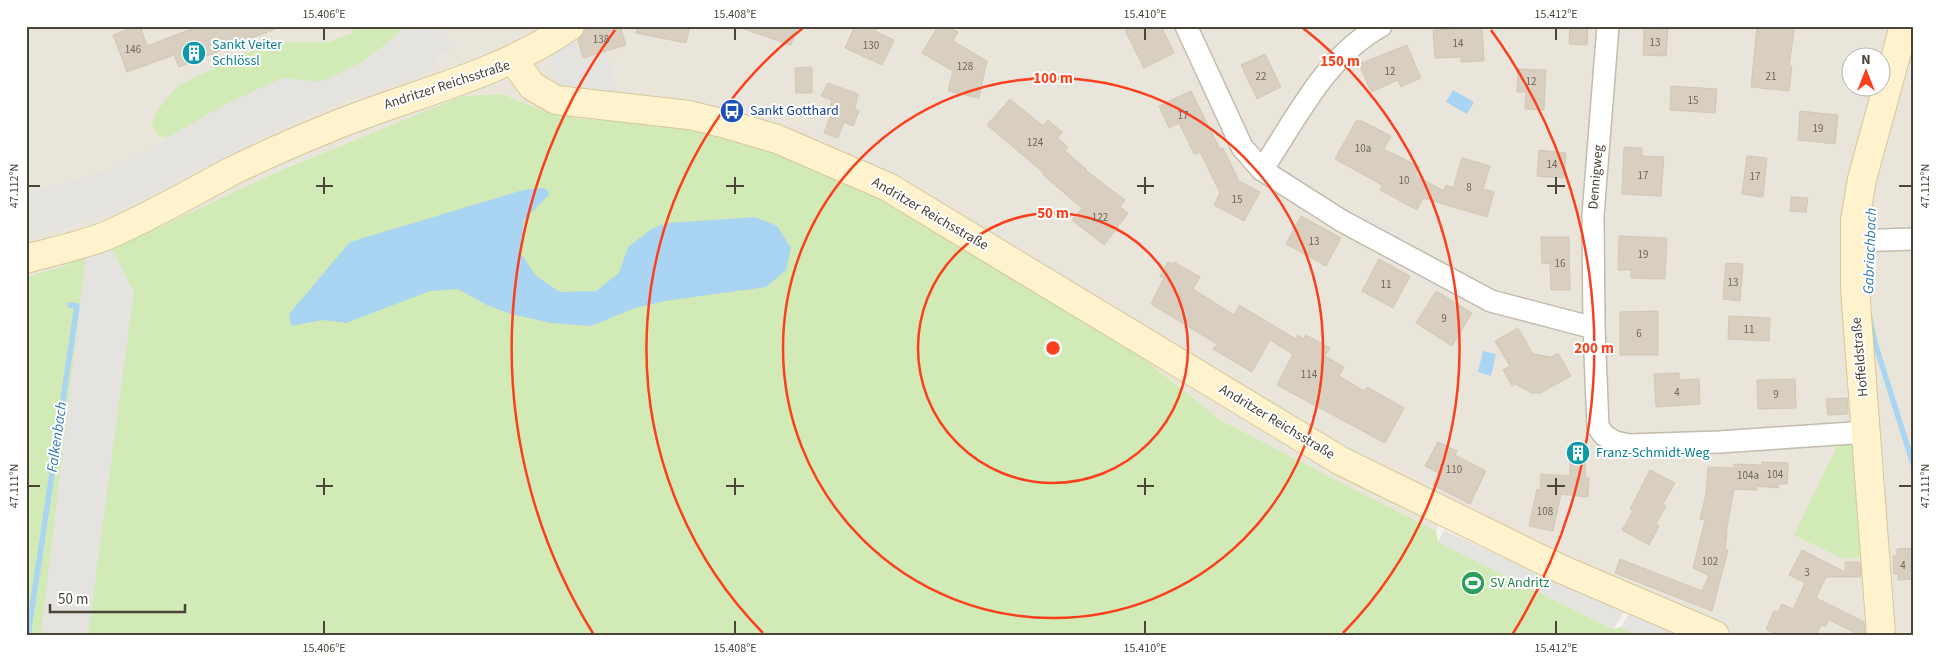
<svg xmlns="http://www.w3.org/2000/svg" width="1939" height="661" font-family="'Source Sans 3',sans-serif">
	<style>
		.residential { fill: #eae5da; fill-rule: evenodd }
		.green { fill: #d2eab5 }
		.parking { fill: #e5e3e0 }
		.water { fill: #a9d4f2 }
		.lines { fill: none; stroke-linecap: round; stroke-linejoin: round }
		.stream { stroke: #a9d4f2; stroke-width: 5.5 }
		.building { fill: #d8cfc1; stroke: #d3c7b4 }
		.street-casing { stroke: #c2bbae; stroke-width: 24 }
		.secondary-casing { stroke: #d6c79b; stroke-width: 30 }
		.street { stroke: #fff; stroke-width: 21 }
		.secondary { stroke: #fff3cd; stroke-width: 28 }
		.ticks { fill: none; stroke: #4b4439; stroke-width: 2 }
		.ring { fill: none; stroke: #fc3f1d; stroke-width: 2.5 }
		.labels { text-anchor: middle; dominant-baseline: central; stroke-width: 4; stroke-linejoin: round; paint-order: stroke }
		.number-label { font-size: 11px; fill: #6e675b }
		.culture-label { font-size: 14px; fill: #0d838f; stroke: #fff; text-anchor: start }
		.street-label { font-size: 14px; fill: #4b4439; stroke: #fff }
		.transit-label { font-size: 14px; fill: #164399; stroke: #fff; text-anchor: start }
		.leisure-label { font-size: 14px; fill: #27864d; stroke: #fff; text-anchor: start }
		.water-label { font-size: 15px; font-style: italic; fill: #2e7ab2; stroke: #fff }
		.centre { fill: #fc3f1d; stroke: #fff; stroke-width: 2.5 }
		.ring-label { font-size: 15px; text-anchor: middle; font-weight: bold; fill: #fc3f1d; stroke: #fff; stroke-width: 4; stroke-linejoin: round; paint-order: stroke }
		.neatline { fill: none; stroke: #4b4439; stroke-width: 2 }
		.ticks-label { font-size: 12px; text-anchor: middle; fill: #4b4439 }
	</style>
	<rect width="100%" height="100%" fill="#f6f3ec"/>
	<path class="residential" d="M26,26H1913V635H1735L1541,551L1449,504L1436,531L1222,421L1107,330L636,121L582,119L547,112L502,94L462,96L277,172L112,249L86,253L67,265L26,277ZM1852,58H1882V88H1852Z"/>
	<path class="green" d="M351,26H406C384,46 343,82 312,82L226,104L167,138L157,135L152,124L154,115L172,92L180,85L204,73L272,42H329L353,33Z
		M502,94L547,112L582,119L636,121L730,134L888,199L1107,330L1222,421L1436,531L1438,542L1613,629L1621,627L1636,635H26V277L67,265L86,253L112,249L277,172L462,96Z
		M1840,440H1848L1855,447L1862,557L1844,559L1794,535Z"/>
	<path class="parking" d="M406,26H440L454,49L436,55L433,70L354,97L288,124L106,216L26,239V194L102,172L140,154L226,104L282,78L322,82L372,57Z
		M573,37L581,58L607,51L616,91L608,93L566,88L557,83L550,75V63L554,52Z
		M112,249L134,292L88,635H41L86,253Z
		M1444,530L1539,574L1624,612L1613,629L1438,542Z
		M1630,612L1681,635H1636L1621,627Z"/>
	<path class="water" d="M1453,90L1474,102L1467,114L1446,102Z
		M540,188L547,189L549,195L524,220L520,252L536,276L560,292L596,291L619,273L628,247L653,228L669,223L755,217L777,226L791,248L786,270L766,287L665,301L635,308L591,326L551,323L511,314L487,305L458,289L430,291L346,323L323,320L291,326L289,314L350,242L523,190Z
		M1483,351L1496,354L1491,376L1478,372Z"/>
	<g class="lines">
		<path class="stream" d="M1870,319L1875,343L1913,464
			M28,635L77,306L70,305"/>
	</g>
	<path class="building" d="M136,26H140L147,46L199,26L280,27L179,67L174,55L127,72L113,35Z
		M595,26H620L626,45L583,58L578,40L585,29Z
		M637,26H690L686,43L636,33Z
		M744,26H797L791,45L744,29Z
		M855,26H877L875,31L894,40L882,65L845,48Z
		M938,26H947L958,32L953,41L987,61L979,98L948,91L953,71L922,53Z
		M1133,26H1161L1174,53L1144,68L1125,30Z
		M1453,26H1482L1484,61L1461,62V57L1435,58L1433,30L1453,29Z
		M1570,26H1588L1587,45L1569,44Z
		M1757,26H1795L1789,65L1792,66L1789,91L1751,87Z
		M1644,28L1668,29L1666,56L1643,55Z
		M1407,45L1421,78L1401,87L1398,80L1371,92L1359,64Z
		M1265,54L1281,87L1257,99L1241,65Z
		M812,67V93H796L795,68Z
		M1518,69L1546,70L1544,110L1525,109L1526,92H1517Z
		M828,83L858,94L855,109L859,111L853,126L844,122L838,138L824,133L830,117L827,115L832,100L821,96Z
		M1671,86L1717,89L1715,113L1670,110Z
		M1191,91L1220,149L1223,148L1239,181L1260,192L1244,221L1214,205L1220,193L1200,152L1194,154L1179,123L1169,128L1159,106Z
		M1010,99L1043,126L1048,120L1062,132L1057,138L1068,147L1065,151L1086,169L1085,170L1125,200L1120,207L1128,213L1104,245L1072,220L1082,208L1043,175L1044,173L987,125Z
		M1800,111L1838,115L1835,144L1798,140Z
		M1356,121H1362L1391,136L1384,149L1420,167L1415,175L1444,191L1446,185L1453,188L1462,158L1490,166L1483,189L1494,192L1487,217L1423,198L1417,210L1380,190L1382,185L1335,159Z
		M1624,147L1642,148V156L1664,157L1661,196L1622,194Z
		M1539,150L1566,153L1564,178L1537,176Z
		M1747,156L1767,158L1763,197L1742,194Z
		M1791,197L1808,198L1806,212L1790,211Z
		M1301,216L1341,238L1326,266L1286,244Z
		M1619,236L1667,238L1665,279L1631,278V270H1618Z
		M1541,237H1569L1570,290H1551L1550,263L1542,264Z
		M1379,259L1410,276L1393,308L1362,291Z
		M1168,262L1172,264L1174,262L1200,277L1193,289L1234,315L1239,305L1296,339L1298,335L1303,339L1306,335L1330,348L1325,356L1344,367L1339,376L1364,391L1367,387L1404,408L1385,443L1277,385L1293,354L1270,340L1252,372L1213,349L1217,344L1151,304L1164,278L1160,276Z
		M1726,263L1743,264L1740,301L1723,299Z
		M1436,291L1472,313L1452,346L1416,323Z
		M1658,311V355H1620V312Z
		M1729,316L1770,318L1769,341L1728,339Z
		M1518,328L1533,354L1551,357L1558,353L1571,376L1540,393H1532L1515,384L1512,386L1503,370L1510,366L1495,341Z
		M1679,373V380L1699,379L1700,404L1656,407L1654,374Z
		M1795,379L1796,408L1758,409L1757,380Z
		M1847,398L1848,414L1828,415L1826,399Z
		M1438,442L1457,451L1455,455L1486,471L1470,504L1433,485L1439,473L1425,466Z
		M1570,447H1586L1585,478H1589L1588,497L1561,494L1553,531L1529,526L1537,489L1540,490L1541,474L1570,476Z
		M1762,462L1788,463L1787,484H1779L1778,488L1757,486V490L1734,489L1726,533L1727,534L1725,549L1728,550L1712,611L1615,573L1620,559L1702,591L1709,576L1693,568L1705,520L1700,519L1706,494L1708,467L1734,468V464L1762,465Z
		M1650,470L1675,483L1663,504L1666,506L1656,524L1659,526L1649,545L1622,530L1633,511L1630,509Z
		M1913,548V579L1898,580V574H1894L1893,556H1897V549Z
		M1802,550L1845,572V562H1860L1861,577H1826L1816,598L1864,622L1865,635H1860L1829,620L1826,626L1821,625L1816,635H1776L1766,629L1774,611L1778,612L1782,604L1793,609L1805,583L1789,575Z"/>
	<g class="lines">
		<g class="street-casing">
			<path id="street" d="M1186,26L1242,147L1262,170L1342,221L1491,301L1594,328L1598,427L1604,435L1615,442L1629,445L1719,442L1867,432
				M1262,170C1296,119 1325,57 1381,26
				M1854,241L1913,239
				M1594,328L1593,215L1608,26"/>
		</g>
		<g class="secondary-casing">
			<path id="secondary" d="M514,61L532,86L556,100L689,115L726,124L777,139L888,187L1341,461L1561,569L1715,635
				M26,259C51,252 78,246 103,237C149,218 190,193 234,170C263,156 294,142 324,130C406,95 496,78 570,26
				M1881,635L1855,289V221L1862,179L1904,26"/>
		</g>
		<use href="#street" class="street"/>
		<use href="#secondary" class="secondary"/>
	</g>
	<path class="ticks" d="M324,28V40M735,28V40M1145,28V40M1556,28V40M324,177V194M735,177V194M1145,177V194M1556,177V194M28,186H40M316,186H333M726,186H744M1137,186H1154M1547,186H1565M1899,186H1912M324,478V495M735,478V495M1145,478V495M1556,478V495M28,486H40M316,486H333M726,486H744M1137,486H1154M1547,486H1565M1899,486H1912M324,621V634M735,621V634M1145,621V634M1556,621V634"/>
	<g class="ring">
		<circle cx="1053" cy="348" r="135"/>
		<circle cx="1053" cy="348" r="270"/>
		<path d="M763 633A406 406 0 0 1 803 28M1303 28A406 406 0 0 1 1343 633"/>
		<path d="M594 635A541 541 0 0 1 615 30M1491 30A541 541 0 0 1 1512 635"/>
	</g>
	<defs>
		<g id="building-disc" transform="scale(1.25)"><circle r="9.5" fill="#0f9aa8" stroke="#fff"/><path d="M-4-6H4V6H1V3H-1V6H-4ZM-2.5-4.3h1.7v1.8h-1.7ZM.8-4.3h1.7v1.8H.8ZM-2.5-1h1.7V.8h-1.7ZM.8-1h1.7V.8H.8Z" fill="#fff"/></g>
		<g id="bus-disc" transform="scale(1.25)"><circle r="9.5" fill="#1a4fb4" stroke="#fff"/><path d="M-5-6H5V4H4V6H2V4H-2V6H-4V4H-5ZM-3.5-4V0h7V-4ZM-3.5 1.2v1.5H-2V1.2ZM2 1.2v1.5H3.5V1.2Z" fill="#fff"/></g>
		<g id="stadium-disc" transform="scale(1.25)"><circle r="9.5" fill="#2e9e5b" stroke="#fff"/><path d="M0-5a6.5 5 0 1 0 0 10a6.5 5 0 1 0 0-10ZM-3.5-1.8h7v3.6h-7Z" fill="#fff"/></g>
	</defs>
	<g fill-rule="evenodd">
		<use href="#building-disc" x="194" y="53"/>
		<use href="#bus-disc" x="732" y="111"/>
		<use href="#building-disc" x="1578" y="453"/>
		<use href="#stadium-disc" x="1473" y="583"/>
	</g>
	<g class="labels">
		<g class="number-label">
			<text x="601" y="39">138</text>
			<text x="1655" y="42">13</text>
			<text x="1458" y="43">14</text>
			<text x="871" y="45">130</text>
			<text x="133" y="49">146</text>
			<text x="965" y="66">128</text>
			<text x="1390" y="71">12</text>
			<text x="1261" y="76">22</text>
			<text x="1771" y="76">21</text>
			<text x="1531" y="81">12</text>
			<text x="1693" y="100">15</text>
			<text x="1183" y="115">17</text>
			<text x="1818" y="128">19</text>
			<text x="1035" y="142">124</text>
			<text x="1363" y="148">10a</text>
			<text x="1552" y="164">14</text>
			<text x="1643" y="175">17</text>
			<text x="1755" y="176">17</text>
			<text x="1404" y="180">10</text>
			<text x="1469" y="187">8</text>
			<text x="1237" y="199">15</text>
			<text x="1100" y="217">122</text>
			<text x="1314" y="241">13</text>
			<text x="1643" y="254">19</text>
			<text x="1560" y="263">16</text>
			<text x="1733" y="282">13</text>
			<text x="1386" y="284">11</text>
			<text x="1444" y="318">9</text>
			<text x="1749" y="329">11</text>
			<text x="1639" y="333">6</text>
			<text x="1309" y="374">114</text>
			<text x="1677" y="392">4</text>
			<text x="1776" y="394">9</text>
			<text x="1454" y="469">110</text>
			<text x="1775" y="474">104</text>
			<text x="1748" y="475">104a</text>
			<text x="1545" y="511">108</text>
			<text x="1710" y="561">102</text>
			<text x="1903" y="565">4</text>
			<text x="1807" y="572">3</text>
		</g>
		<g class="culture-label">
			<text x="212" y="45">Sankt Veiter<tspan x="212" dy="16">Schlössl</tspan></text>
			<text x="1596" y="453">Franz-Schmidt-Weg</text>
		</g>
		<g class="street-label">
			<text transform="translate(447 85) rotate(-18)">Andritzer Reichsstraße</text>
			<text transform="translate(1596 177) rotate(-85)">Dennigweg</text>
			<text transform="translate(930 214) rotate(30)">Andritzer Reichsstraße</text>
			<text transform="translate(1860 357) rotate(-95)">Hoffeldstraße</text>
			<text transform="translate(1277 422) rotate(31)">Andritzer Reichsstraße</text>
		</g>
		<g class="transit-label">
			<text x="750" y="111">Sankt Gotthard</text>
		</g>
		<g class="leisure-label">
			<text x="1490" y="583">SV Andritz</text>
		</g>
		<g class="water-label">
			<text transform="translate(1870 251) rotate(-88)">Gabriachbach</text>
			<text transform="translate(57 437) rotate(-82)">Falkenbach</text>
		</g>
	</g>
	<circle cx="1053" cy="348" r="8" class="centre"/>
	<g class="ring-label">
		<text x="1340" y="66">150 m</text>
		<text x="1053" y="83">100 m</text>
		<text x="1053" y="218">50 m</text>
		<text x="1594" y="353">200 m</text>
	</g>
	<rect width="1939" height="661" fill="none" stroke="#ffffff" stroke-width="55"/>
	<g transform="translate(1866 72)"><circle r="24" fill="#ffffff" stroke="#b7b4b0"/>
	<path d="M0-4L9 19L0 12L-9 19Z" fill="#fc3f1d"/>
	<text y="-8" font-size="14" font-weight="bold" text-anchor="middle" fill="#4b4439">N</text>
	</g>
	<path d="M50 604v8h135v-8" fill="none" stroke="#4b4439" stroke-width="2.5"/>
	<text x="58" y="604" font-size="15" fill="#4b4439" stroke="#ffffff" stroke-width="4" paint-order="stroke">50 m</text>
	<rect x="28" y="28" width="1884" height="606" class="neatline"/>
	<g class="ticks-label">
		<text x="324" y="18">15.406°E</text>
		<text x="735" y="18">15.408°E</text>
		<text x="1145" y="18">15.410°E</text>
		<text x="1556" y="18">15.412°E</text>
		<text transform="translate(14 186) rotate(-90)" y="4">47.112°N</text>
		<text transform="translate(1925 186) rotate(-90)" y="4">47.112°N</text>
		<text transform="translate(14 486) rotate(-90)" y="4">47.111°N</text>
		<text transform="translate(1925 486) rotate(-90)" y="4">47.111°N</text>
		<text x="324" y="652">15.406°E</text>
		<text x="735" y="652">15.408°E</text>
		<text x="1145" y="652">15.410°E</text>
		<text x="1556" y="652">15.412°E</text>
	</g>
</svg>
